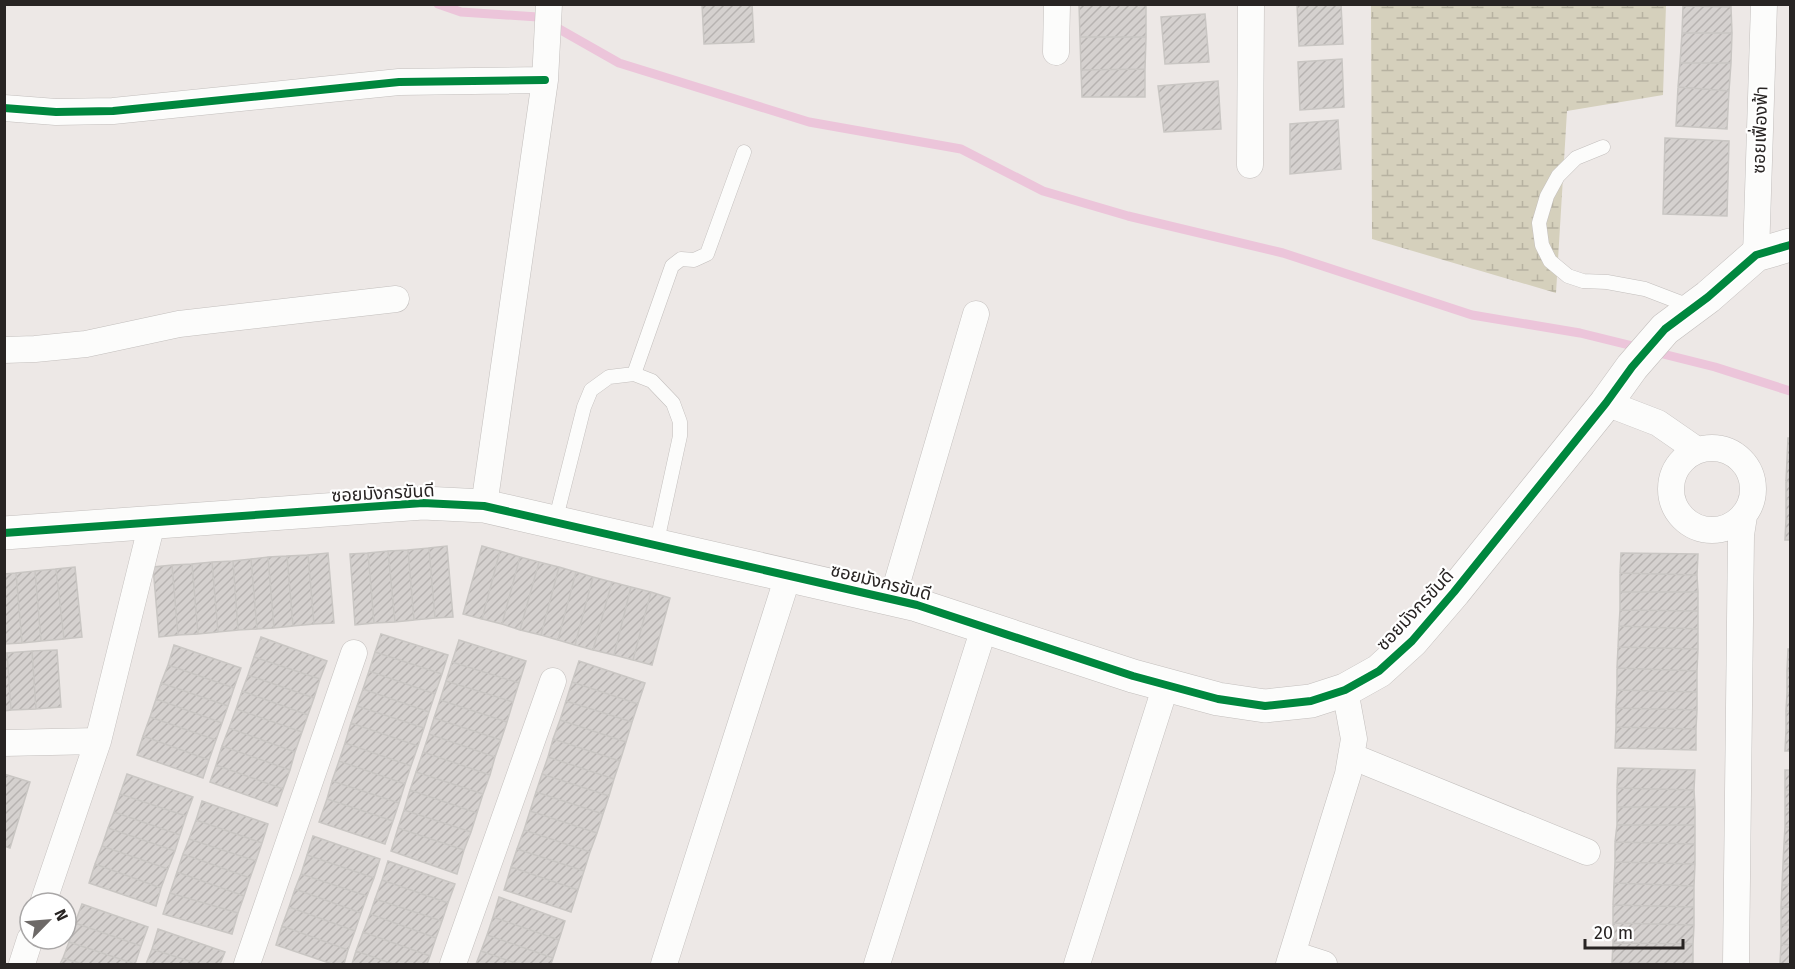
<svg xmlns="http://www.w3.org/2000/svg" width="1795" height="969" font-family="'Fira Sans','Noto Sans Thai',sans-serif">
	<style>
		.wetland { fill: url(#wetland-marsh) }
		.lines { fill: none; stroke-linecap: round; stroke-linejoin: round }
		.stream { stroke: #ecc5da; stroke-width: 9 }
		.building { fill: url(#building-hatch); stroke: #c9c6c3; stroke-width: 1.5 }
		.service-casing { stroke: #c3bfbd; stroke-width: 15 }
		.minor-casing { stroke: #c3bfbd; stroke-width: 27 }
		.tertiary-casing { stroke: #c3bfbd; stroke-width: 34 }
		.service { stroke: #fcfcfb; stroke-width: 14 }
		.minor { stroke: #fcfcfb; stroke-width: 26 }
		.tertiary { stroke: #fcfcfb; stroke-width: 33 }
		.cycleway-casing { stroke: #fff; stroke-width: 11 }
		.cycleway { stroke: #00873e; stroke-width: 8 }
		.labels { text-anchor: middle; dominant-baseline: central; stroke-width: 4.5; stroke-linejoin: round; paint-order: stroke }
		.street-label { font-size: 18px; fill: #282423; stroke: #fff }
	</style>
	<defs>
		<pattern id="wetland-marsh" width="20" height="14" patternUnits="userSpaceOnUse" patternTransform="scale(1.5)"><rect width="20" height="14" fill="#d5d0bc"/><path d="M1 5h8M5 5V1M11 12h8M15 12V8" fill="none" stroke="#b7b2a1"/></pattern>
		<pattern id="building-hatch" width="6" height="6" patternUnits="userSpaceOnUse" patternTransform="scale(1.5)"><rect width="6" height="6" fill="#d5d1cf"/><path d="M-1 1l2-2M0 6l6-6M5 7l2-2" fill="none" stroke="#b7b3b1"/></pattern>
	</defs>
	<rect width="100%" height="100%" fill="#ede8e6"/>
	<path class="wetland" d="M1371,5H1666L1663,95L1567,111L1556,293L1372,239Z"/>
	<g class="lines">
		<path class="stream" d="M438,4L461,12L538,17L619,63L809,122L961,149L1043,191L1128,216L1283,253L1472,315L1580,333L1641,348
			M1655,352L1715,367L1790,391"/>
	</g>
	<path class="building" d="M702,4H752L754,42L704,44Z
		M1079,4H1146V37H1080Z
		M1297,4H1341L1343,44L1299,46Z
		M1683,4H1731V7L1683,6Z
		M1683,6L1731,7L1732,33H1682Z
		M1205,14L1209,62L1165,64L1161,17Z
		M1682,33H1732L1731,63H1680Z
		M1080,37H1146L1145,69L1081,70Z
		M1342,59L1344,107L1300,110L1298,62Z
		M1680,63H1731L1729,91L1678,87Z
		M1145,69V97H1082L1081,70Z
		M1218,81L1221,129L1164,132L1158,86Z
		M1678,87L1729,91L1727,129L1676,126Z
		M1338,120L1341,169L1290,174V124Z
		M1665,138L1729,141L1727,216L1663,214Z
		M1788,438H1790V460H1787Z
		M1787,460H1790V482L1786,481Z
		M1786,481L1790,482V499H1786Z
		M1786,499H1790V519H1786Z
		M1786,519H1790V540H1785Z
		M447,546L453,617L435,618L429,548Z
		M482,546L500,551L482,619L463,614Z
		M429,548L435,618L414,620L408,550Z
		M408,550L414,620L395,622L388,551Z
		M388,551L395,622L374,623L368,553Z
		M500,551L520,557L502,624L482,619Z
		M328,553L334,623L314,624L308,555Z
		M368,553L374,623L355,625L350,554Z
		M1621,553L1698,554L1697,575L1620,573Z
		M308,555L314,624L293,626L287,556Z
		M287,556L293,626L274,628L268,557Z
		M268,557L274,628L257,629L251,559Z
		M520,557L539,562L520,630L502,624Z
		M251,559L257,629L238,630L233,561Z
		M233,561L238,630L218,632L212,562Z
		M212,562L218,632L198,634L192,564Z
		M539,562L559,567L541,635L520,630Z
		M192,564L198,634L178,635L172,565Z
		M172,565L178,635L159,637L153,567Z
		M75,567L82,637L64,639L56,569Z
		M559,567L576,572L558,640L541,635Z
		M56,569L64,639L41,641L35,571Z
		M35,571L41,641L22,643L16,573Z
		M576,572L593,577L575,645L558,640Z
		M16,573L22,643L4,644V574Z
		M1620,573L1697,575L1698,592H1620Z
		M593,577L612,582L593,650L575,645Z
		M612,582L631,587L614,655L593,650Z
		M631,587L651,592L633,660L614,655Z
		M651,592L670,598L652,665L633,660Z
		M1620,592H1698V611L1620,610Z
		M1620,610L1698,611V629L1619,626Z
		M1619,626L1698,629V649L1618,647Z
		M381,634L448,655L442,674L375,652Z
		M261,637L327,661L320,679L254,657Z
		M459,640L526,661L519,683L452,662Z
		M174,645L241,668L234,688L168,665Z
		M1618,647L1698,649L1697,671L1617,668Z
		M1788,649H1790V671H1787Z
		M57,650L61,707L36,709L32,651Z
		M32,651L36,709L11,710L7,653Z
		M375,652L442,674L435,694L369,671Z
		M4,653H7L11,710L4,711Z
		M254,657L320,679L314,698L248,675Z
		M579,661L645,683L638,704L572,682Z
		M452,662L519,683L513,702L446,681Z
		M168,665L234,688L228,706L161,683Z
		M1617,668L1697,671V692L1617,690Z
		M369,671L435,694L429,712L363,689Z
		M1787,671H1790V693H1787Z
		M248,675L314,698L308,715L242,691Z
		M446,681L513,702L507,722L440,700Z
		M572,682L638,704L632,722L566,701Z
		M161,683L228,706L222,723L156,699Z
		M363,689L429,712L424,728L357,706Z
		M1617,690L1697,692V710L1616,708Z
		M242,691L308,715L302,732L236,709Z
		M1787,693H1790V711H1786Z
		M156,699L222,723L216,740L150,717Z
		M440,700L507,722L501,740L434,718Z
		M566,701L632,722L626,742L560,720Z
		M357,706L424,728L418,746L351,723Z
		M1616,708L1697,710L1696,729L1616,727Z
		M236,709L302,732L295,752L229,728Z
		M1786,711H1790V730H1786Z
		M150,717L216,740L209,760L143,736Z
		M434,718L501,740L495,757L429,734Z
		M560,720L626,742L620,761L553,739Z
		M351,723L418,746L411,766L345,743Z
		M1616,727L1696,729V750L1615,748Z
		M229,728L295,752L290,770L222,746Z
		M1786,730H1790V751H1785Z
		M429,734L495,757L490,775L423,752Z
		M143,736L209,760L203,778L137,755Z
		M553,739L620,761L614,779L548,757Z
		M345,743L411,766L405,784L339,761Z
		M222,746L290,770L283,789L216,765Z
		M423,752L490,775L483,794L416,772Z
		M548,757L614,779L609,796L542,774Z
		M339,761L405,784L399,803L332,781Z
		M216,765L283,789L277,806L210,782Z
		M1618,768L1695,770L1694,790L1617,788Z
		M1785,770H1790V790H1785Z
		M416,772L483,794L477,813L410,790Z
		M4,774L30,782L10,848L4,846Z
		M127,774L193,797L186,816L120,794Z
		M542,774L609,796L603,814L536,792Z
		M332,781L399,803L393,821L327,799Z
		M1617,788L1694,790L1695,807H1617Z
		M410,790L477,813L471,832L404,810Z
		M1785,790H1790V809H1785Z
		M536,792L603,814L597,833L530,811Z
		M120,794L186,816L180,835L114,812Z
		M327,799L393,821L385,844L319,822Z
		M202,801L268,824L262,843L196,820Z
		M1617,807H1695V825H1617Z
		M1785,809H1790V827H1785Z
		M404,810L471,832L464,850L398,828Z
		M530,811L597,833L590,852L524,830Z
		M114,812L180,835L175,851L108,828Z
		M196,820L262,843L256,861L189,839Z
		M1617,825H1695V844L1615,842Z
		M1785,827H1790V844H1784Z
		M108,828L175,851L168,869L102,846Z
		M398,828L464,850L457,874L391,851Z
		M524,830L590,852L584,871L517,849Z
		M313,836L380,859L374,878L307,855Z
		M189,839L256,861L250,878L183,854Z
		M1615,842L1695,844V864L1615,862Z
		M1784,844H1790V864H1783Z
		M102,846L168,869L161,888L95,864Z
		M517,849L584,871L578,890L511,867Z
		M183,854L250,878L244,896L177,872Z
		M307,855L374,878L367,896L301,874Z
		M388,861L455,884L448,903L382,880Z
		M1615,862L1695,864L1694,886L1614,883Z
		M95,864L161,888L156,906L89,883Z
		M1783,864H1790V885H1782Z
		M511,867L578,890L571,912L504,890Z
		M177,872L244,896L238,913L170,893Z
		M301,874L367,896L361,913L295,889Z
		M382,880L448,903L442,921L375,899Z
		M1614,883L1694,886V907L1613,905Z
		M1782,885H1790V907H1781Z
		M295,889L361,913L355,931L289,907Z
		M170,893L238,913L232,934L163,914Z
		M499,897L565,921L559,940L493,917Z
		M375,899L442,921L436,938L370,914Z
		M82,904L148,927L141,946L75,923Z
		M1613,905L1694,907V925L1613,923Z
		M289,907L355,931L348,950L282,926Z
		M1781,907H1790V925H1781Z
		M370,914L436,938L430,956L363,932Z
		M493,917L559,940L553,958L487,935Z
		M75,923L141,946L135,964L69,942Z
		M1613,923L1694,925L1693,944L1613,943Z
		M1781,925H1790V945L1781,944Z
		M282,926L348,950L344,964H332L276,945Z
		M158,929L225,952L220,964H198L152,949Z
		M363,932L430,956L427,964H393L356,951Z
		M487,935L553,958L551,964H518L481,951Z
		M69,942L135,964H82L63,958Z
		M1613,943L1693,944V964L1612,963Z
		M1781,944L1790,945V964H1780Z
		M152,949L198,964H146Z
		M356,951L393,964H352Z
		M481,951L518,964H476Z
		M63,958L82,964H60Z"/>
	<g class="lines">
		<g class="service-casing">
			<path id="service" d="M1603,147L1576,158L1558,176L1547,196L1539,223L1542,245L1550,261L1568,276L1583,281L1607,282L1645,289L1692,307
				M634,374L672,266L681,259L694,260L707,254L744,152
				M555,522L584,407L591,390L609,377L634,374L652,381L673,403L680,422V436L656,546"/>
		</g>
		<g class="minor-casing">
			<path id="minor" d="M1056,52L1057,4
				M4,108L56,112L113,111L399,82L545,80
				M1250,165L1251,4
				M1756,255L1764,4
				M4,350L35,349L86,344L179,324L396,299
				M1606,403L1658,423L1697,450
				M1671 489a41 41 0 1 1 82 0a41 41 0 1 1-82 0Z
				M484,506L545,80L549,4
				M892,600L976,314
				M4,743L98,741
				M1351,756L1587,852
				M43,903L98,741L152,523
				M1293,954L1324,964
				M22,964L30,939
				M247,964L354,653
				M453,964L553,681
				M664,964L788,576
				M877,964L984,628
				M1077,964L1166,685
				M1289,964L1348,774L1354,739L1345,690
				M1736,964L1741,535L1744,516"/>
		</g>
		<g class="tertiary-casing">
			<path id="tertiary" d="M4,533L423,503L484,506L917,605L1133,676L1218,699L1265,706L1311,701L1345,690L1379,671L1412,641L1454,592L1606,403L1632,367L1665,329L1708,297L1756,255L1790,245"/>
		</g>
		<use href="#service" class="service"/>
		<use href="#minor" class="minor"/>
		<use href="#tertiary" class="tertiary"/>
		<g class="cycleway-casing">
			<path id="cycleway" d="M4,108L56,112L113,111L399,82L545,80
				M4,533L423,503L484,506L917,605L1133,676L1218,699L1265,706L1311,701L1345,690L1379,671L1412,641L1454,592L1606,403L1632,367L1665,329L1708,297L1756,255L1790,245"/>
		</g>
		<use href="#cycleway" class="cycleway"/>
	</g>
	<g class="labels">
		<g class="street-label">
			<text transform="translate(1760 130) rotate(-88)">ซอยเฟื่องฟ้า</text>
			<text transform="translate(383 493) rotate(-3)">ซอยมังกรขันดี</text>
			<text transform="translate(881 582) rotate(14)">ซอยมังกรขันดี</text>
			<text transform="translate(1415 610) rotate(-47)">ซอยมังกรขันดี</text>
		</g>
	</g>
	<rect width="1795" height="969" fill="none" stroke="#282423" stroke-width="12"/>
	<g transform="translate(48 921) rotate(65)"><circle r="28" fill="#ffffff" stroke="#a9a7a7" stroke-width="1.5"/>
	<path d="M0-4.5L10 22L0 15L-10 22Z" fill="#6d6967"/>
	<text y="-9" font-size="16" font-weight="bold" text-anchor="middle" fill="#282423">N</text>
	</g>
	<path d="M1585 939v9h98v-9" fill="none" stroke="#282423" stroke-width="3"/>
	<text x="1594" y="939" font-size="18" fill="#282423" stroke="#ffffff" stroke-width="4.5" paint-order="stroke">20 m</text>
</svg>
